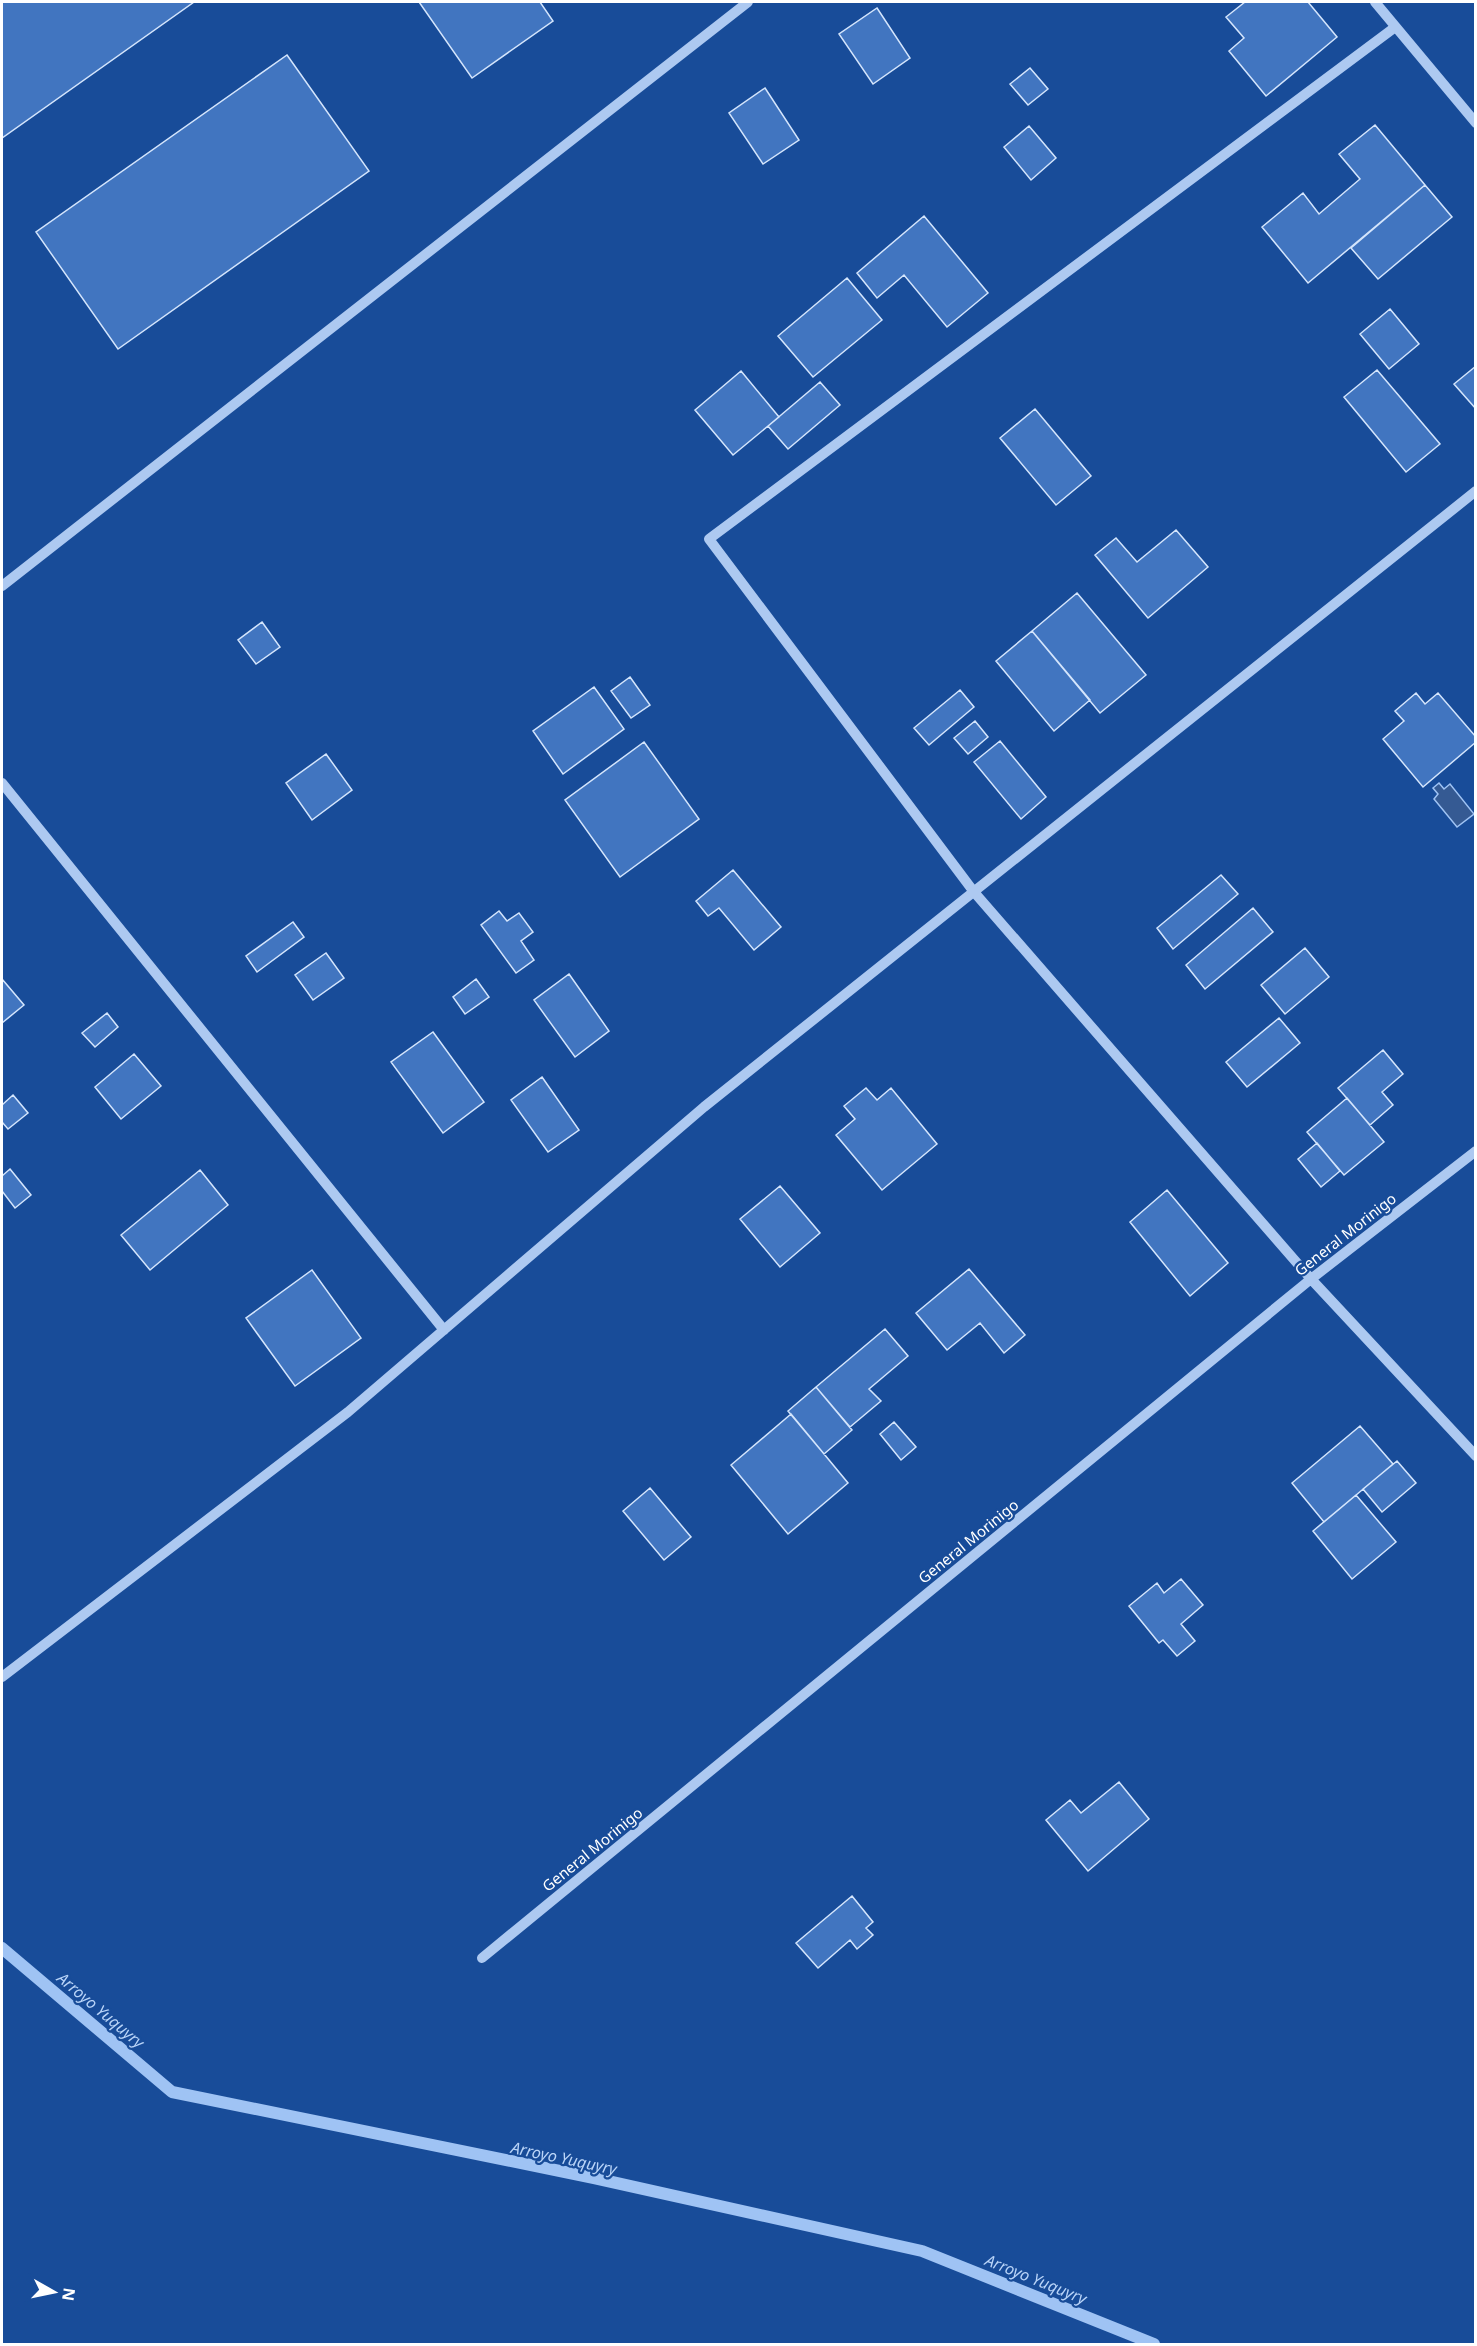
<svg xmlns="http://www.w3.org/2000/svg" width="1477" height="2346" font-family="'Noto Sans',sans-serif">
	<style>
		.water { fill: #355a93; stroke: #9fc3f4; stroke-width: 1.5 }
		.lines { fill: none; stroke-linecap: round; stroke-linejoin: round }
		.stream { stroke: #9fc3f4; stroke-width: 12 }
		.building { fill: #4175c0; stroke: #d4e5fc; stroke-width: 1.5 }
		.minor { stroke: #adc9f1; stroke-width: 10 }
		.labels { text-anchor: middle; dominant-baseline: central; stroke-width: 4.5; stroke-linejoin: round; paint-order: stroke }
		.street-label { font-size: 15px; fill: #fff; stroke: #184c99 }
		.water-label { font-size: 16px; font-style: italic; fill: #b9d4f8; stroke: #184c99 }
	</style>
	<rect width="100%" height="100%" fill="#184c99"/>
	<path class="water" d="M1439,783L1444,789L1450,784L1474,814L1457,827L1434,799L1438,794L1433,788Z"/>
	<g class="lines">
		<path class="stream" d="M2,1948L172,2092L594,2178L922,2251L1154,2344"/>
	</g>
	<path class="building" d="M2,2H194L2,138Z
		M419,2H540L553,21L472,78Z
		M1245,2H1308L1337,37L1266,96L1229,51L1244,38L1226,17Z
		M877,8L910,58L873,84L839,34Z
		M287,55L369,171L118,349L36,232Z
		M1030,68L1048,89L1028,105L1010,84Z
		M765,88L799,140L763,164L729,113Z
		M1375,125L1425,185L1308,283L1262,227L1303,193L1319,214L1360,179L1339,154Z
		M1029,126L1056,158L1031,180L1004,147Z
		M1425,185L1452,217L1378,279L1351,248Z
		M924,216L988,293L947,327L904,275L877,298L857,273Z
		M847,278L882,320L813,377L778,336Z
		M1390,309L1419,344L1389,369L1360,334Z
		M1476,366V409L1454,384Z
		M1377,370L1440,444L1406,472L1344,397Z
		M741,371L779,417L733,455L695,410Z
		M820,382L840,405L788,449L768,426Z
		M1035,409L1091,476L1056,505L1000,438Z
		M1176,530L1208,567L1148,618L1095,555L1116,538L1137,562Z
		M1077,593L1146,675L1100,713L1032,631Z
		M262,622L280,647L256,664L238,640Z
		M1032,631L1090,700L1054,731L996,661Z
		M630,677L650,705L631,718L611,691Z
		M594,687L624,729L563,774L533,731Z
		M960,690L974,707L929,745L914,728Z
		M1416,693L1425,704L1438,693L1476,737V742L1423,787L1383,739L1404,721L1395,711Z
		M975,721L988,737L968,754L954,738Z
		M1000,741L1046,797L1021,819L974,762Z
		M644,742L699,819L620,877L565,800Z
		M326,754L352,790L312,820L286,783Z
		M733,870L781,927L754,950L719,908L708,916L696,901Z
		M1221,875L1238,894L1173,949L1157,928Z
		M1253,908L1273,932L1205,989L1186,965Z
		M499,911L507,921L519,913L533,932L521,941L534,960L516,973L481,925Z
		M293,922L304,937L257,972L246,956Z
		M1305,948L1329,977L1285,1014L1261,985Z
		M326,953L344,978L313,1000L295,975Z
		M569,974L609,1031L575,1057L534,1000Z
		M2,979L24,1005L2,1023Z
		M476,979L489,997L465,1014L453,997Z
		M107,1013L118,1027L95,1047L82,1033Z
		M1279,1018L1300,1043L1247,1087L1226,1062Z
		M433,1032L484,1102L443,1133L391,1062Z
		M1383,1050L1403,1074L1382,1092L1393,1105L1370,1125L1338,1088Z
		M134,1054L161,1086L121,1119L95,1087Z
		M542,1077L579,1130L548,1152L511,1100Z
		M866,1088L877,1100L891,1088L937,1144L882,1190L836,1135L855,1119L844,1106Z
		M13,1095L28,1113L8,1129L2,1122V1105Z
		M1347,1098L1384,1142L1344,1175L1307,1132Z
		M1317,1143L1340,1171L1321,1187L1298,1159Z
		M10,1169L31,1195L15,1208L2,1191V1176Z
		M200,1170L228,1205L150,1270L121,1235Z
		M780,1186L820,1233L780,1267L740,1219Z
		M1167,1190L1228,1263L1190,1296L1130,1222Z
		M969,1269L1025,1335L1004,1353L980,1323L947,1350L916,1313Z
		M312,1270L361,1338L295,1386L246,1318Z
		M885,1329L908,1356L869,1389L881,1401L850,1427L816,1387Z
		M816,1387L852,1430L824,1454L788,1411Z
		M791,1414L848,1483L788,1534L731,1465Z
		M894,1422L916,1447L901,1460L880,1434Z
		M1360,1426L1393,1464L1324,1522L1292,1483Z
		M1397,1461L1416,1483L1382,1512L1363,1489Z
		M650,1488L691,1537L664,1560L623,1511Z
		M1356,1495L1396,1542L1352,1579L1313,1531Z
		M1181,1579L1203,1605L1181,1624L1195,1641L1177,1656L1163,1640L1159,1643L1129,1606L1157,1583L1164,1593Z
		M1119,1782L1149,1819L1088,1871L1046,1820L1070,1800L1081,1813Z
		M852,1896L873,1922L866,1928L873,1935L857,1949L850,1940L818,1968L796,1943Z"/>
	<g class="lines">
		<path class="minor" d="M1375,2L1476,123
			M1394,28L709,539L974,892L1311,1279L1476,1456
			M2,586L748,2
			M2,783L444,1330
			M2,1677L348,1412L704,1107L1476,491
			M482,1958L1311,1279L1476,1151"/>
	</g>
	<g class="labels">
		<g class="street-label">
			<text transform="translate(1345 1234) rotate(-38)">General Morinigo</text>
			<text transform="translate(968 1541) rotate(-39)">General Morinigo</text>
			<text transform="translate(592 1849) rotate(-39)">General Morinigo</text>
		</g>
		<g class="water-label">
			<text transform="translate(101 2010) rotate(40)">Arroyo Yuquyry</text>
			<text transform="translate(564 2158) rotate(12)">Arroyo Yuquyry</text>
			<text transform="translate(1036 2279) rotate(22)">Arroyo Yuquyry</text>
		</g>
	</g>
	<rect width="1477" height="2346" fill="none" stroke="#ffffff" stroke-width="6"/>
	<g transform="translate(54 2292) rotate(99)" stroke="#184c99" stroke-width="4.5" paint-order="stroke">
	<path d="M0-4.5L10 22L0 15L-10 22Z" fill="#ffffff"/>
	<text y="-9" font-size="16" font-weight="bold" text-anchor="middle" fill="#ffffff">N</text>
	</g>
</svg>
